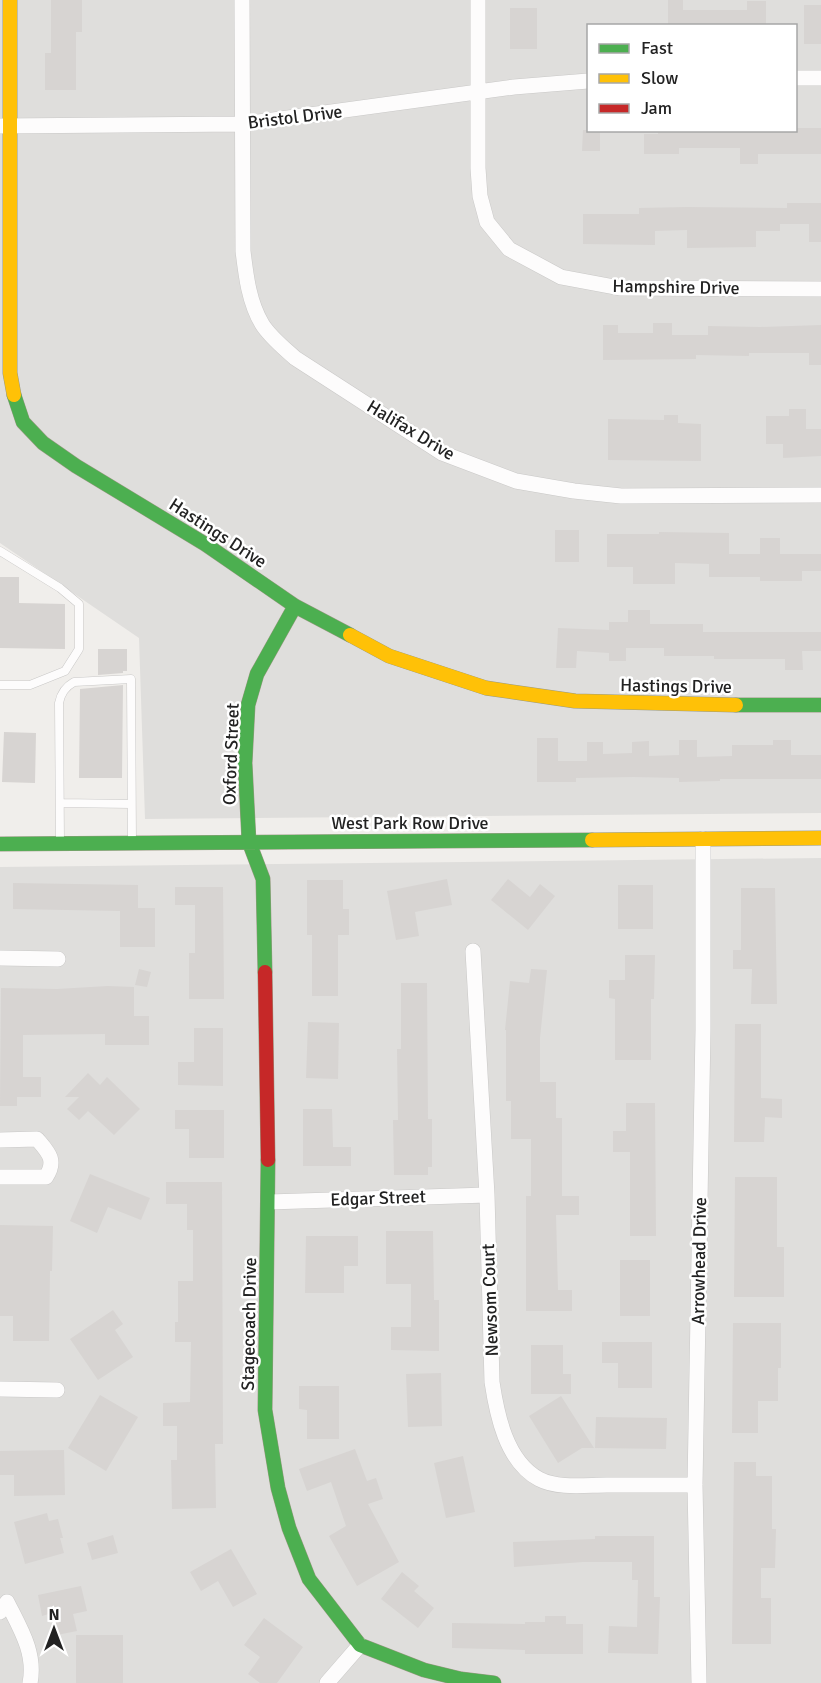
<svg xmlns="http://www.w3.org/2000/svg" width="821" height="1683" font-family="Signika,sans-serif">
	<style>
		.residential { fill: #dfdedc; fill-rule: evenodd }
		.building { fill: #d7d4d2 }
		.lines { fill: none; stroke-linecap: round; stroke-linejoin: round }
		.lane-casing { stroke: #c9c8c7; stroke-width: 9 }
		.street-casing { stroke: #c9c8c7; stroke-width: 16 }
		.fast-casing { stroke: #999a82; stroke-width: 15 }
		.slow-casing { stroke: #999a82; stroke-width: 15 }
		.jam-casing { stroke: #999a82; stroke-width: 15 }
		.lane { stroke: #fdfcfc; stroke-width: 8 }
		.street { stroke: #fdfcfc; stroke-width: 15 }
		.fast { stroke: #4caf50; stroke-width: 14 }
		.slow { stroke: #ffc107; stroke-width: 14 }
		.jam { stroke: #c62828; stroke-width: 14 }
		.labels { text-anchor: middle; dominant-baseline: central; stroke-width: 5; stroke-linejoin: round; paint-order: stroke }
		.street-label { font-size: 18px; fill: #222; stroke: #fff }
	</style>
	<rect width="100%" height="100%" fill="#f0eeeb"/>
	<path class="residential" d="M0,0H821V813L145,819L139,638L0,543ZM588,26H796V130H588Z
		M821,858V1683H0V867Z"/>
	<path class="building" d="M51,0H82V32H76V90H45V53H51Z
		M668,0H683V10H747V1H766V26H668Z
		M804,5H821V44H804Z
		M510,8H537V49H510Z
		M795,128H821V154H758V164H740V148H679V154H644V134H658V130L791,131L795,130Z
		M583,130H600V151H582Z
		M787,203H821V242H809V224H780V231H756V247L687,248V230L655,231V245L583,244V214H639V208L687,207L787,208Z
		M653,323H672V335H708V326L760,327L821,325V365H809V353H749V356L696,355V359L603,360V325H618V333H653Z
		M789,409H806V429H821V456L783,458V444H766V416H789Z
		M664,415H678V423L701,424V461L608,460V419L664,420Z
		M555,530H579V562H555Z
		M659,532L729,533V554H760V538H780V554H821V571H802V581H760V577H709V564L675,563V584H633V567H607V534H659Z
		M0,577H19V603L65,604V649L0,648Z
		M628,610H650V624H703V632H821V651H802L803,670H785V659H714V656H664V648H626V661H609V653L577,651L576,668H556L558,628L609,630V622H628Z
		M98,649H127V671H123V673L98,675Z
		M123,685L122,778H79L80,689Z
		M4,732L36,733L35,783L2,782Z
		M537,738H558V761H587V742H603V754L632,753V742L649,741V756L679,755V740H697V757L732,756V745H773V740H791V755H821V779H720V781L679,782V778L633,777L576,778V782H537Z
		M447,879L452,905L415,912L419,936L396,940L387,891Z
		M508,879L530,897L540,884L555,896L528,930L491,900Z
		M307,880H343V909H349V935H338V996H312V935H307Z
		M13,883L138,885V908H155V947H120V911L13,909Z
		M618,885H653V929H618Z
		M175,887H223L224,999H189V953H195V905H175Z
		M741,888H775L777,1004H751L752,969H733V950H741Z
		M625,955H655L654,999H651V1060H615V999L609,998V980H625Z
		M139,969L151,972L147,987L135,985Z
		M531,969L547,970L540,1038V1082H556V1118H562V1196H579V1215H556L558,1290H572V1311H526V1196H531V1139H511V1101H506V1030H505L510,981L529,983Z
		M401,983H427L428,1119H432V1167H428V1175H394L393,1120H398L397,1049H401Z
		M108,986L134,987V1016H149V1045H105V1034L23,1035V1077H41V1097H17V1106H0L1,988L57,989Z
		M308,1022L339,1023L338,1079L306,1078Z
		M735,1024H761V1098L782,1099V1118L765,1117L764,1142H734Z
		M194,1028H223V1086L178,1085V1062H194Z
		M88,1073L100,1085L107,1077L140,1109L114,1135L88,1111L79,1120L67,1109L79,1097H65Z
		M626,1103H655L656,1236H630V1152H613V1131H626Z
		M303,1109H332L333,1147H351V1166H303Z
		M175,1110H224V1158H189V1129H175Z
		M90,1174L150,1198L141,1220L108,1207L97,1233L70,1221Z
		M735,1177H777V1247H784V1297H734Z
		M166,1182H222L223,1444H215L216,1508L172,1509L171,1460H177V1426H163V1403L190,1402L191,1342H175V1322H178V1281H193V1230H187V1204H166Z
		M0,1225L53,1226L52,1271H50L49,1341H13V1316H0Z
		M386,1231H433L434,1300H439V1351L391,1350V1327H411V1284H386Z
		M306,1236H358V1266H344V1293H305Z
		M620,1260H650V1316H620Z
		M113,1310L123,1324L115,1330L133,1357L98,1380L70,1339Z
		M733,1323H781V1368H778V1401H758V1433H732Z
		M602,1342H652V1388H618V1363H602Z
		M531,1345H563V1374H571V1394H531Z
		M441,1373L442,1426L408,1427L406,1374Z
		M299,1386H339V1439H307V1410L299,1409Z
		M100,1395L138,1417L106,1471L68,1448Z
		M561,1396L594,1448H582L558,1463L529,1416Z
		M596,1417L667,1418L666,1449L595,1448Z
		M355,1449L367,1481L376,1478L383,1499L368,1504L399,1562L357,1586L329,1536L346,1526L331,1482L307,1491L299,1469Z
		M64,1450L65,1495L14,1496V1475H0V1451Z
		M463,1456L475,1512L446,1518L434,1463Z
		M734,1462H756V1476H772V1529H776L775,1568H761V1598H771V1644H732Z
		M47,1513L49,1521L58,1519L63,1538H60L64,1553L25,1564L14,1522Z
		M113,1535L118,1553L92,1560L87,1543Z
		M595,1536H654V1597H660L658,1654L608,1653L609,1626L637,1627L638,1580H632V1562H583L514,1567L513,1542L595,1539Z
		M231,1549L257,1594L233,1607L218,1581L201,1591L190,1572Z
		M402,1572L419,1586L414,1591L434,1608L418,1628L381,1599Z
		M81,1586L87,1611L73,1614L77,1631L57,1635L52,1613L42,1616L38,1595Z
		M545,1616H566V1624H583V1654H525V1650L452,1648V1623L525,1624V1622H545Z
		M264,1618L303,1647L277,1683H260L248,1674L260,1657L244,1645Z
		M76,1635H123V1683H76Z"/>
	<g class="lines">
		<g class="lane-casing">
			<path id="lane" d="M0,551L60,588L79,604V649L65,671L30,685H0
				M60,803L131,804
				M60,842L59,703C61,693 65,687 74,682L131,679L132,843"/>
		</g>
		<g class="street-casing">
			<path id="street" d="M242,0L243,251C246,276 249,302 262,324C270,337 284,348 295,358L442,453L516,481L574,491L621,496L821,495
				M478,0V168L480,196L487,222L509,249L561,277L620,288L821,289
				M796,78H821
				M0,126L243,124L514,87L588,81
				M473,951L487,1195L492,1382C497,1415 506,1461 539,1479C558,1489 586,1485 607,1485C637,1485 666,1485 695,1485
				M0,958L58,959
				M0,1140L37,1139C48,1152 57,1160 46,1177H0
				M269,1202L487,1195
				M0,1389L57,1390
				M0,1612L7,1602C20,1628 36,1653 30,1683
				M327,1683L360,1645
				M699,1683L695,1485L703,1030V839"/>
		</g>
		<g class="fast-casing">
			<path id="fast" d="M14,395L23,422L43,443L76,466L205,544L295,606L350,635
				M736,705H821
				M0,844L592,840
				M265,972L263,879L249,842L245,763L248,705L257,674L295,606
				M268,1160L265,1410L278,1488L289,1528L309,1579L360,1645L424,1670L461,1679L494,1683"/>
		</g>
		<g class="slow-casing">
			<path id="slow" d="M10,0V373L14,395
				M350,635L389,656L486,688L575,701L736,705
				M592,840L821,838"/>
		</g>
		<g class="jam-casing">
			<path id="jam" d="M265,972L268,1160"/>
		</g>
		<use href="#lane" class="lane"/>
		<use href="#street" class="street"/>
		<use href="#fast" class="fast"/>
		<use href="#slow" class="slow"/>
		<use href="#jam" class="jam"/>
	</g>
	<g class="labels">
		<g class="street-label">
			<text transform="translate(295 117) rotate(-7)">Bristol Drive</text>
			<text transform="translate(676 287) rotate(1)">Hampshire Drive</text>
			<text transform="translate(411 430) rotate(31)">Halifax Drive</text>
			<text transform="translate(218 533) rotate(33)">Hastings Drive</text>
			<text transform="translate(676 686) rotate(1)">Hastings Drive</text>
			<text transform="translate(231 754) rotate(-88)">Oxford Street</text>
			<text x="410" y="823">West Park Row Drive</text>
			<text transform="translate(378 1198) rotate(-2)">Edgar Street</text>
			<text transform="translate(699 1261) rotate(-89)">Arrowhead Drive</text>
			<text transform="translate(490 1300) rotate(-92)">Newsom Court</text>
			<text transform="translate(249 1324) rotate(-89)">Stagecoach Drive</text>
		</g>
	</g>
	<rect x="587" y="24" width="210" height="108" fill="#ffffff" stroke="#a7a7a7" stroke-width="1.5"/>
	<rect x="599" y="44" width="30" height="9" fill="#4caf50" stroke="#a7a7a7" stroke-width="1.5"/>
	<text x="641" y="54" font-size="18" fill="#222222">Fast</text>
	<rect x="599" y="74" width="30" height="9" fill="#ffc107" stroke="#a7a7a7" stroke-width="1.5"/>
	<text x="641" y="84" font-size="18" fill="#222222">Slow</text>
	<rect x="599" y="104" width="30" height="9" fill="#c62828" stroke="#a7a7a7" stroke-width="1.5"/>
	<text x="641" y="114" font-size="18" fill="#222222">Jam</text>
	<g transform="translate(54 1629)" stroke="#ffffff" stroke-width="4.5" paint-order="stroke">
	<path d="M0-4.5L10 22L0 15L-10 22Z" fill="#222222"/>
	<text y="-9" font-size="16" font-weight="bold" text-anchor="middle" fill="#222222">N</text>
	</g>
</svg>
